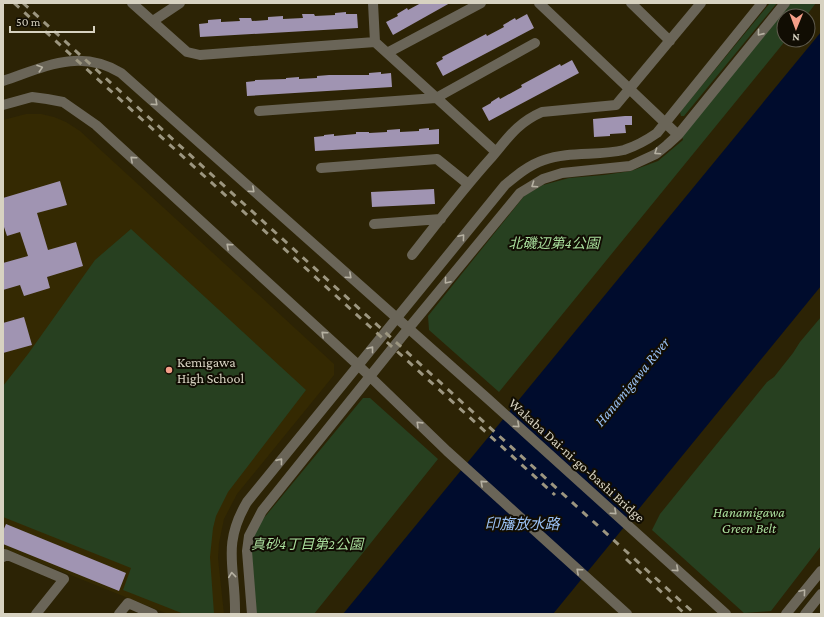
<svg xmlns="http://www.w3.org/2000/svg" width="824" height="617" font-family="'Crimson Pro','Noto Sans JP',serif">
	<style>
		.built { fill: #342902 }
		.green { fill: #274020 }
		.water { fill: #000c2d }
		.building { fill: #a094b2 }
		.lines { fill: none; stroke-linecap: round; stroke-linejoin: round }
		.minor { stroke: #6a6558; stroke-width: 10 }
		.rail { stroke: #9c9680; stroke-width: 3; stroke-dasharray: 7 7; stroke-linecap: butt }
		.oneway { stroke: #b6b1a2 }
		.poi-dot { fill: #f49e88; stroke: #110d03; stroke-width: 1.5 }
		.labels { text-anchor: middle; dominant-baseline: central; stroke-width: 4; stroke-linejoin: round; paint-order: stroke }
		.park-label { font-size: 14px; font-style: italic; fill: #a9de9c; stroke: #110d03 }
		.poi-label { font-size: 14px; fill: #d7d2c1; stroke: #110d03; text-anchor: start }
		.street-label { font-size: 14px; fill: #d7d2c1; stroke: #110d03 }
		.water-label { font-size: 15px; font-style: italic; fill: #9ac1f4; stroke: #110d03 }
	</style>
	<rect width="100%" height="100%" fill="#2c2305"/>
	<path class="built" d="M26,114H41L54,117L66,122L80,131L334,364V375L237,494L224,519L219,543L218,558L224,614H168L3,548V120Z"/>
	<path class="green" d="M770,3H777L684,116H681L680,112Z
		M790,3H816L806,16H784V40H786L499,392L429,330L428,316L525,195L543,185L569,178L604,175L631,171L658,161L683,140L682,136Z
		M131,229L306,390L228,492L216,516L213,528L210,557L214,614H184L123,590L131,568L3,517V386L28,354L95,260Z
		M821,317V546L771,611L744,613L652,530L660,514L767,382L774,377L793,353L800,342Z
		M363,398H370L438,459L314,614H256L252,560V541L259,524Z"/>
	<path class="water" d="M821,32V286L553,614H343Z"/>
	<path class="building" d="M421,3H450L393,35L386,22L398,16L397,14L407,8L408,10Z
		M346,12V14H357L358,28L200,37L199,24L208,23V20L221,19V22L240,21L239,18H251L252,21L268,20V17L283,16V19L303,18L302,14H314L315,16L335,15V13Z
		M527,14L534,28L443,76L436,63L443,59L442,57L486,34L487,36L504,27L503,25L515,18L516,20Z
		M572,60L579,73L489,121L482,108L491,103V102L499,97L500,99L522,87L521,85L560,64L561,66Z
		M381,72V74L391,73L392,87L247,96L246,82L255,81V80L286,79V78L299,77V79L317,78V76L329,75H369V73Z
		M625,116H632V125H625L626,133L610,134V136L594,137L593,119Z
		M429,128V130L439,129V144L315,151L314,137L324,136V135L334,134V136L356,134V132H369V133L387,132V130L400,129V132L419,131V129Z
		M60,181L67,205L37,213L48,250L76,242L83,266L47,277L50,288L24,296L20,285L3,290V263L28,256L20,232L7,236L3,224V198Z
		M434,189L435,204L372,207L371,192Z
		M24,317L32,345L3,353V323Z
		M6,524L126,573L119,591L3,544V531Z"/>
	<g class="lines">
		<path class="minor" d="M132,3L187,52L200,55L375,42
			M373,3L375,42L496,152
			M539,3L678,135
			M631,3L670,41
			M153,21L180,3
			M387,53L481,3
			M3,81C45,67 79,48 121,73L488,399L726,614
			M3,105L32,97L47,99L63,102L96,125L358,365L447,451L627,614
			M259,111L436,98L535,43
			M321,168L437,159L468,184
			M374,224L441,219
			M412,255C438,222 463,189 491,158C508,138 517,123 542,112L616,105L701,3
			M3,557L5,554L64,579L36,614
			M119,614L128,603L153,614
			M235,614C236,568 221,546 247,502L505,185C517,175 529,165 544,160C569,151 598,156 624,150C636,146 647,140 657,133L762,3
			M252,614L247,551L249,536L262,511L408,329L520,193L543,179L562,173L630,166L656,154L667,145L678,135L785,3
			M786,614L821,571
			M805,614L821,594"/>
		<path class="rail" d="M14,3L555,495
			M23,3L695,614
			M626,559L685,614"/>
	</g>
	<defs><path id="oneway-chevron" d="M-2-3.5L2.5 0L-2 3.5" fill="none" stroke-width="1.6" stroke-linecap="round" stroke-linejoin="round"/></defs>
	<g class="oneway">
		<use href="#oneway-chevron" transform="translate(760 33) rotate(129)"/>
		<use href="#oneway-chevron" transform="translate(40 68) rotate(-18)"/>
		<use href="#oneway-chevron" transform="translate(155 103) rotate(42)"/>
		<use href="#oneway-chevron" transform="translate(657 152) rotate(146)"/>
		<use href="#oneway-chevron" transform="translate(133 159) rotate(-138)"/>
		<use href="#oneway-chevron" transform="translate(534 185) rotate(146)"/>
		<use href="#oneway-chevron" transform="translate(252 190) rotate(42)"/>
		<use href="#oneway-chevron" transform="translate(462 237) rotate(-50)"/>
		<use href="#oneway-chevron" transform="translate(229 246) rotate(-138)"/>
		<use href="#oneway-chevron" transform="translate(349 276) rotate(42)"/>
		<use href="#oneway-chevron" transform="translate(447 281) rotate(130)"/>
		<use href="#oneway-chevron" transform="translate(324 334) rotate(-138)"/>
		<use href="#oneway-chevron" transform="translate(371 349) rotate(-52)"/>
		<use href="#oneway-chevron" transform="translate(419 424) rotate(-136)"/>
		<use href="#oneway-chevron" transform="translate(517 425) rotate(42)"/>
		<use href="#oneway-chevron" transform="translate(280 461) rotate(-51)"/>
		<use href="#oneway-chevron" transform="translate(483 483) rotate(-138)"/>
		<use href="#oneway-chevron" transform="translate(614 512) rotate(42)"/>
		<use href="#oneway-chevron" transform="translate(676 569) rotate(42)"/>
		<use href="#oneway-chevron" transform="translate(579 571) rotate(-138)"/>
		<use href="#oneway-chevron" transform="translate(232 575) rotate(-96)"/>
		<use href="#oneway-chevron" transform="translate(803 592) rotate(-50)"/>
	</g>
	<circle class="poi-dot" cx="169" cy="370" r="4"/>
	<g class="labels">
		<g class="park-label">
			<text x="554" y="243">北磯辺第4公園</text>
			<text x="749" y="512">Hanamigawa<tspan x="749" dy="16">Green Belt</tspan></text>
			<text x="307" y="544">真砂4丁目第2公園</text>
		</g>
		<g class="poi-label">
			<text x="177" y="362">Kemigawa<tspan x="177" dy="16">High School</tspan></text>
		</g>
		<g class="street-label">
			<text transform="translate(577 460) rotate(42)">Wakaba Dai-ni-go-bashi Bridge</text>
		</g>
		<g class="water-label">
			<text transform="translate(632 382) rotate(-51)">Hanamigawa River</text>
			<text x="522" y="524">印旛放水路</text>
		</g>
	</g>
	<rect width="824" height="617" fill="none" stroke="#d7d2c1" stroke-width="8"/>
	<g transform="translate(796 28) rotate(181)"><circle r="19" fill="#110d03" stroke="#605c4f"/>
	<path d="M0-3L7 15L0 10L-7 15Z" fill="#f49e88"/>
	<text y="-6" font-size="11" font-weight="bold" text-anchor="middle" fill="#d7d2c1">N</text>
	</g>
	<path d="M10 26v6h84v-6" fill="none" stroke="#d7d2c1" stroke-width="2"/>
	<text x="16" y="26" font-size="12" fill="#d7d2c1" stroke="#110d03" stroke-width="3" paint-order="stroke">50 m</text>
</svg>
